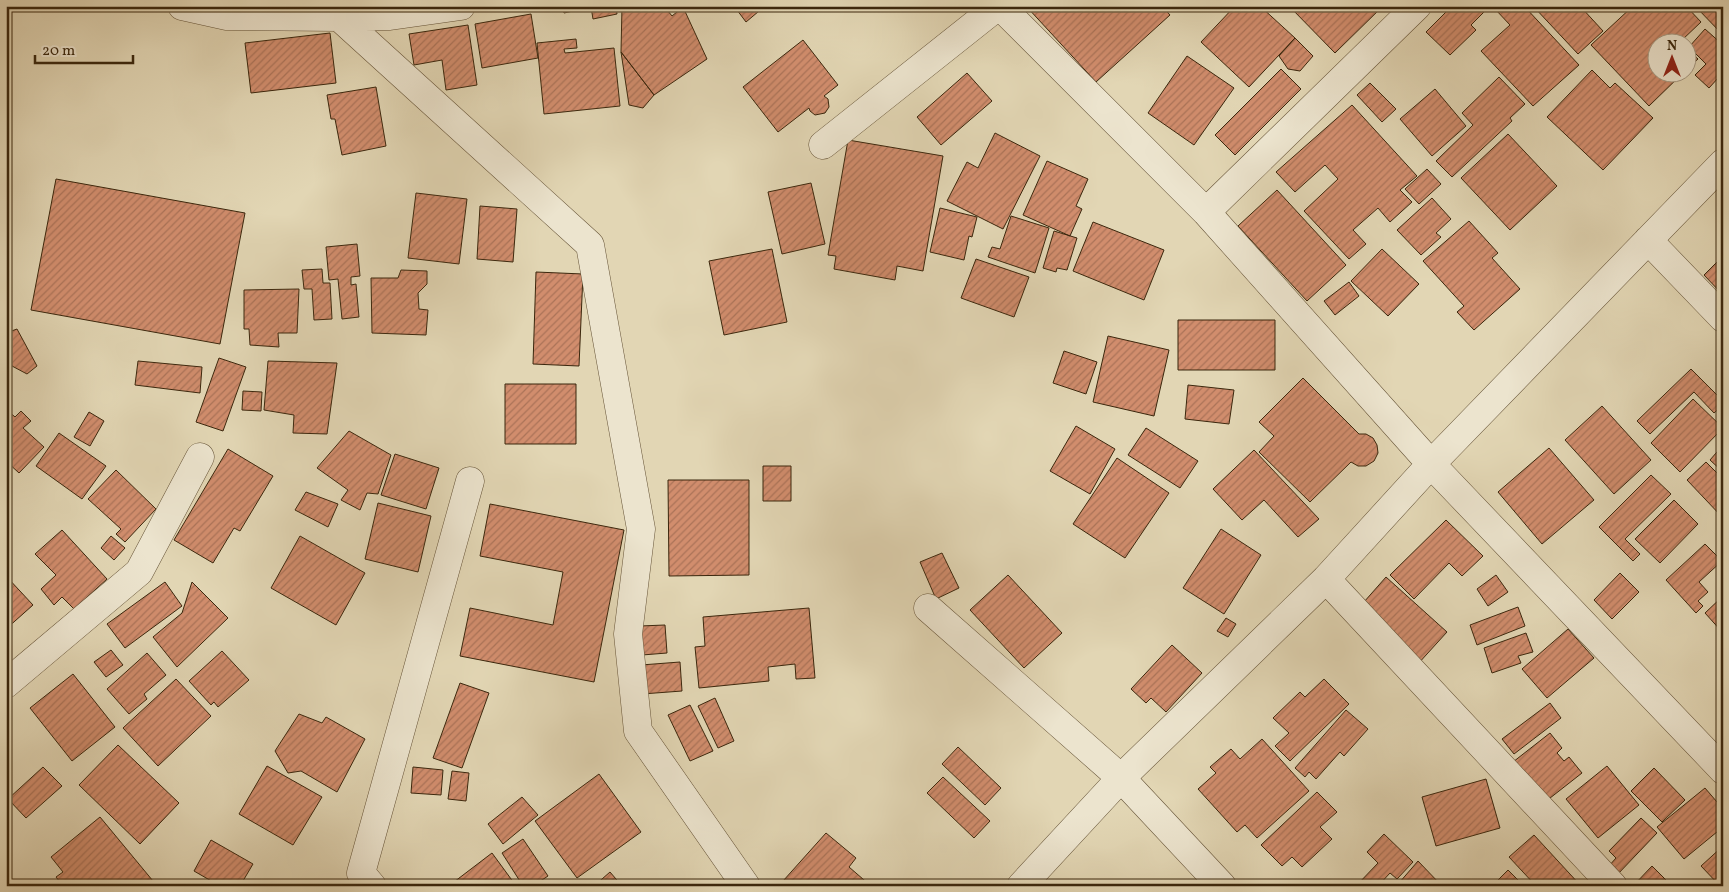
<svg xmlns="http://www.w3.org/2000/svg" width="1729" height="892" font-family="Vollkorn,serif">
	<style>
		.building { fill: url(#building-hatch); stroke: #3b270d }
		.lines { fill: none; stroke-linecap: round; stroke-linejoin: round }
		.minor-casing { stroke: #655337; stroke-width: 29 }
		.minor { stroke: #ece4ce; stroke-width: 28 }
	</style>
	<defs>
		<pattern id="building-hatch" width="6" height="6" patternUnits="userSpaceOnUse" patternTransform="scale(1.25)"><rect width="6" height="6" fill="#d18d6d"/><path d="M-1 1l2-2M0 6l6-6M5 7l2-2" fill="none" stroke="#ab7358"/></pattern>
	</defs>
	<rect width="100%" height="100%" fill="#e2d6b4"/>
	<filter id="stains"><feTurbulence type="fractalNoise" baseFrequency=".004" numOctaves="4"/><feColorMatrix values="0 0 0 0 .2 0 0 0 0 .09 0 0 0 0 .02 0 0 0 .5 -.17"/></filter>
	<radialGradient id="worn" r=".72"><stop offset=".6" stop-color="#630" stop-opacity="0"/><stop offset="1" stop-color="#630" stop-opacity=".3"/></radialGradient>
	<path class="building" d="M562,6H616L617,14L593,19L591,7L564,13Z
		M622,6H664L672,16L683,7L707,59L654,95L621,52Z
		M734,6H765L746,22Z
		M1026,6H1162L1170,15L1096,82Z
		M1235,6H1260L1295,38L1249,87L1201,42Z
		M1289,6H1383L1335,53Z
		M1452,6H1490L1471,25L1476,30L1450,55L1426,32Z
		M1498,6H1524L1579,65L1533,106L1481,51L1510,25L1495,9Z
		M1533,6H1580L1603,31L1578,54Z
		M1633,6H1686L1701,22L1681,41L1682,42H1656V72H1684L1649,106L1591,45Z
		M1695,6H1723V35Z
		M531,14L538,58L482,68L475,24Z
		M468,25L477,85L446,90L442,60L414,65L409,34Z
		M1705,29L1723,45V80L1719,77L1709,88L1695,75L1706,64L1689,47Z
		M330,33L336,83L251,93L245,43Z
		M1295,38L1313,56L1300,71L1288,69L1279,56Z
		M576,39L577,48L564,49L565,53L614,48L620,106L544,114L537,43Z
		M803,40L838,85L824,96L828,99L829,107L825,113L815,115L810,111L809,108L778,132L743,87Z
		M1686,47L1698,59L1686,70Z
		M621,52L654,95L643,108L629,105Z
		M1187,56L1234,88L1194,145L1148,113Z
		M1281,69L1301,89L1235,155L1215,135Z
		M1592,70L1610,88L1615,83L1653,118L1603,170L1547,117Z
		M967,73L992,101L941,145L917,117Z
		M1499,77L1525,104L1510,118L1512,121L1452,177L1436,161L1473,125L1462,113Z
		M1370,83L1396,109L1382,122L1357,95Z
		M376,87L386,146L342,155L335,119H331L327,95Z
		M1435,89L1466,126L1432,156L1400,119Z
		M1352,105L1417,176L1400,190L1412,202L1390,222L1378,208L1353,230L1366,244L1349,259L1304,211L1338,179L1325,165L1295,192L1276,172Z
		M995,133L1040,156L1003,229L947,201L967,162L978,168Z
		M1508,134L1557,186L1510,230L1461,178Z
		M848,140L943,156L923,271L897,266L895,280L834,269L836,256L828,255Z
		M1047,161L1088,179L1076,206L1082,209L1070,236L1023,215Z
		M1427,169L1441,184L1419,204L1405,189Z
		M56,179L245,213L220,344L31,310Z
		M811,183L825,244L782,254L768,192Z
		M1277,190L1346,265L1307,301L1238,226Z
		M416,193L467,199L459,264L408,258Z
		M1432,198L1451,219L1436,233L1441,237L1421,255L1397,230Z
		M480,206L517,209L513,262L477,259Z
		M940,208L977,217L972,237L969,236L964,260L930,252Z
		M1011,216L1049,228L1035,273L988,257L992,247L1000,249Z
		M1469,221L1498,253L1492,258L1520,289L1474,330L1457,312L1464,306L1423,261Z
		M1093,222L1164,250L1144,300L1073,271Z
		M1054,231L1077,238L1067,270L1057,268L1056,272L1043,268Z
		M357,244L360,276L351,277V285L356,284L359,317L342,319L338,279L329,280L326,247Z
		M772,249L787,322L724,335L709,261Z
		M1382,249L1419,284L1388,316L1351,281Z
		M1721,258L1723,260V295L1704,275Z
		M976,259L1029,277L1014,317L961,298Z
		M322,269L323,283H330L332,319L314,320L312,289H304L302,270Z
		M401,270L427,271V284L418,293L419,309L428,310L426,335L372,333L371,278H398Z
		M536,272L583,274L579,366L533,364Z
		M1349,282L1359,296L1335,315L1324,301Z
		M299,289L297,333H278L279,347L250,345L249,329H244V290Z
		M1178,320H1275V370H1178Z
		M17,329L37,366L27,374L12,366L6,350V333Z
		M1108,336L1169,350L1154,416L1093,402Z
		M1064,351L1097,362L1086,394L1053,383Z
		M219,358L246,367L223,431L196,422Z
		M138,361L202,367L200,393L135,385Z
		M268,361L337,363L327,434L293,433L294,415L264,410Z
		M1691,369L1723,401V405L1714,413L1694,392L1650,434L1637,421Z
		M1303,378L1359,434H1366L1373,438L1377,445L1378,453L1374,461L1366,466H1358L1351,462L1310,502L1259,452L1274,436L1259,422Z
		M505,384H576V444H505Z
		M1188,385L1234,390L1229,424L1185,419Z
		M243,391L262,392L261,411L242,410Z
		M1693,399L1723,428L1680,472L1651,443Z
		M1602,406L1651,460L1614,494L1565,440Z
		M6,409L15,417L21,411L31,421L23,428L44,447L19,473L6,461Z
		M89,412L104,421L90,446L74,437Z
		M1076,426L1115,449L1090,494L1050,471Z
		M1146,428L1198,461L1180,488L1128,455Z
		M349,431L391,455L378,494L367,493L360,510L341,500L348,490L317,468Z
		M59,433L106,466L82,499L36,466Z
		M1723,445V472L1710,460Z
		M1549,448L1594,500L1542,544L1498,492Z
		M228,449L273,476L240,531L234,528L213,563L174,540Z
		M1254,450L1319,519L1298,537L1264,500L1242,520L1213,489Z
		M395,454L439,468L426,509L381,495Z
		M1117,458L1169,493L1125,558L1073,524Z
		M1706,462L1723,479V518L1687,480Z
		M763,466H791V501H763Z
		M116,470L156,509L125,542L116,534L121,529L88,499Z
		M1651,475L1671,494L1625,539L1640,554L1633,561L1599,527Z
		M668,480H749V575L669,576Z
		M306,492L338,504L328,527L295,510Z
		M1674,500L1698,524L1660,563L1635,539Z
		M378,503L431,516L418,572L365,559Z
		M490,504L624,530L594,682L460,656L470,608L553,625L563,572L480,556Z
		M1446,520L1483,556L1462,576L1449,563L1414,599L1390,575Z
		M1221,529L1261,555L1224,614L1183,588Z
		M62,530L107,579L74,609L62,597L54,605L41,589L56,575L35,554Z
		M111,536L125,548L114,560L101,548Z
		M300,536L365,573L336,625L271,588Z
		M1705,544L1722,561L1699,582L1708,592L1698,601L1703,606L1696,613L1666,580Z
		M942,553L959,588L936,599L920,562Z
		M1620,573L1639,592L1612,619L1594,600Z
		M1008,575L1062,633L1024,668L970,610Z
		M1496,575L1508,592L1488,606L1477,589Z
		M6,576L33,605L6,629Z
		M1386,577L1447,632L1417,665L1356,611Z
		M165,582L182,606L125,648L107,624Z
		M192,582L228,618L177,667L153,637L182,613Z
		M1723,596V633L1705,613Z
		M1518,607L1525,626L1477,645L1470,625Z
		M809,608L815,678L796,679L795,664L768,667L769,681L699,688L695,647L705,646L703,617Z
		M1226,618L1236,624L1228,637L1217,631Z
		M665,625L667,653L642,655L640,626Z
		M1568,629L1594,658L1547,698L1522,669Z
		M1526,633L1533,652L1518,656L1521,663L1492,673L1484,648Z
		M1172,645L1202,673L1166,712L1151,698L1146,703L1131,689Z
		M111,650L123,665L106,677L94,662Z
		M222,651L249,680L218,707L214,702L211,705L189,681Z
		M147,653L166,675L144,694L147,699L129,714L107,689Z
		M680,662L682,691L642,694L641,665Z
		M73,674L115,727L72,761L30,708Z
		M176,679L211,716L158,766L123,728Z
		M1324,679L1349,704L1290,761L1275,746L1289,733L1273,718L1300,692L1305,697Z
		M460,683L489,693L462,768L433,758Z
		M715,698L734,741L718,748L698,706Z
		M1550,703L1561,718L1514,754L1502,739Z
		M690,705L713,751L690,761L668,715Z
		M1346,710L1368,729L1344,756L1340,752L1316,779L1309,772L1305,777L1295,768Z
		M299,714L322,723L326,717L365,739L337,792L301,771L288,773L275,751Z
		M1550,733L1562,748L1557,753L1564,761L1569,757L1582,773L1545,802L1513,762Z
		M1262,739L1309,791L1257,838L1245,825L1237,832L1198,789L1216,773L1210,767L1231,749L1240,759Z
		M118,745L179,803L140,844L79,785Z
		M958,747L1001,788L985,805L942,764Z
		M267,766L322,797L293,845L239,814Z
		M1607,766L1639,805L1598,838L1566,799Z
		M43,767L62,786L26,818L8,799Z
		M413,767L443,770L441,795L411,793Z
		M1654,768L1685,800L1662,822L1631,791Z
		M452,771L469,773L466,801L448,799Z
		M599,774L641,832L577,878L535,821Z
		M943,777L990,821L974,838L927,793Z
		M1486,779L1500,828L1436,846L1422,797Z
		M1705,788L1723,809V827L1684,859L1657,827Z
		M1317,792L1337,812L1320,827L1332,839L1302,867L1292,857L1282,866L1261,845Z
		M522,797L538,815L503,844L488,824Z
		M100,817L153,881L148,886H63L56,877L63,872L51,857Z
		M1641,818L1657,833L1617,875L1608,867L1616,858L1609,851Z
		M826,833L856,858L849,867L871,886H782L783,881Z
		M1384,834L1413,862L1397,879L1390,873L1378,886H1356L1378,863L1367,852Z
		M1534,835L1581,886H1536L1509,857Z
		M523,839L548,876L533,886H523L502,853Z
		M211,840L253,864L240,886H220L194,871Z
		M1723,846V886H1720L1701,866Z
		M492,853L514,883L510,886L450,885Z
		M1418,861L1442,886H1402L1399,883Z
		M1652,866L1672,886H1633Z
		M1508,870L1524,886H1492Z
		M610,872L622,886H594Z"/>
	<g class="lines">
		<g class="minor-casing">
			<path id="minor" d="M182,6L227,16L339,17L390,16L461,6
				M1000,6L1206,212L1431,464L1723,770
				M339,17L590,245L641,529L628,634L638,731L746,886
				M823,145L998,6
				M1206,212L1417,6
				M1648,240L1723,318
				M1326,579L1613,886
				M928,608L1121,778L1222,886
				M6,684L139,572L200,457
				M372,886L361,873L470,481
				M1021,886L1121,778L1326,579L1431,464L1723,163"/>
		</g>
		<use href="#minor" class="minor"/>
	</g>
	<rect width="1729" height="892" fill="none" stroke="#e2d6b4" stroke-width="25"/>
	<rect x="8" y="8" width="1714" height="877" fill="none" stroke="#3b270d" stroke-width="2.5"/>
	<rect x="12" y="12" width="1704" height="867" fill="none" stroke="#3b270d"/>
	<g transform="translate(1672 58)"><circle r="24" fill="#ece4ce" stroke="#a59881"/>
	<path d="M0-4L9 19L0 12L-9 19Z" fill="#8f2418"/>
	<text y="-8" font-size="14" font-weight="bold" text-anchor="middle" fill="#3b270d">N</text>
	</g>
	<path d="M35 55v8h98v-8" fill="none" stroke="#3b270d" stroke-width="2.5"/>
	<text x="42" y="55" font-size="15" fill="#3b270d" stroke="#ece4ce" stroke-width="4" paint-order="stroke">20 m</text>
	<rect width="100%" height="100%" filter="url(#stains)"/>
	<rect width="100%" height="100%" fill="url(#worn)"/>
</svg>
